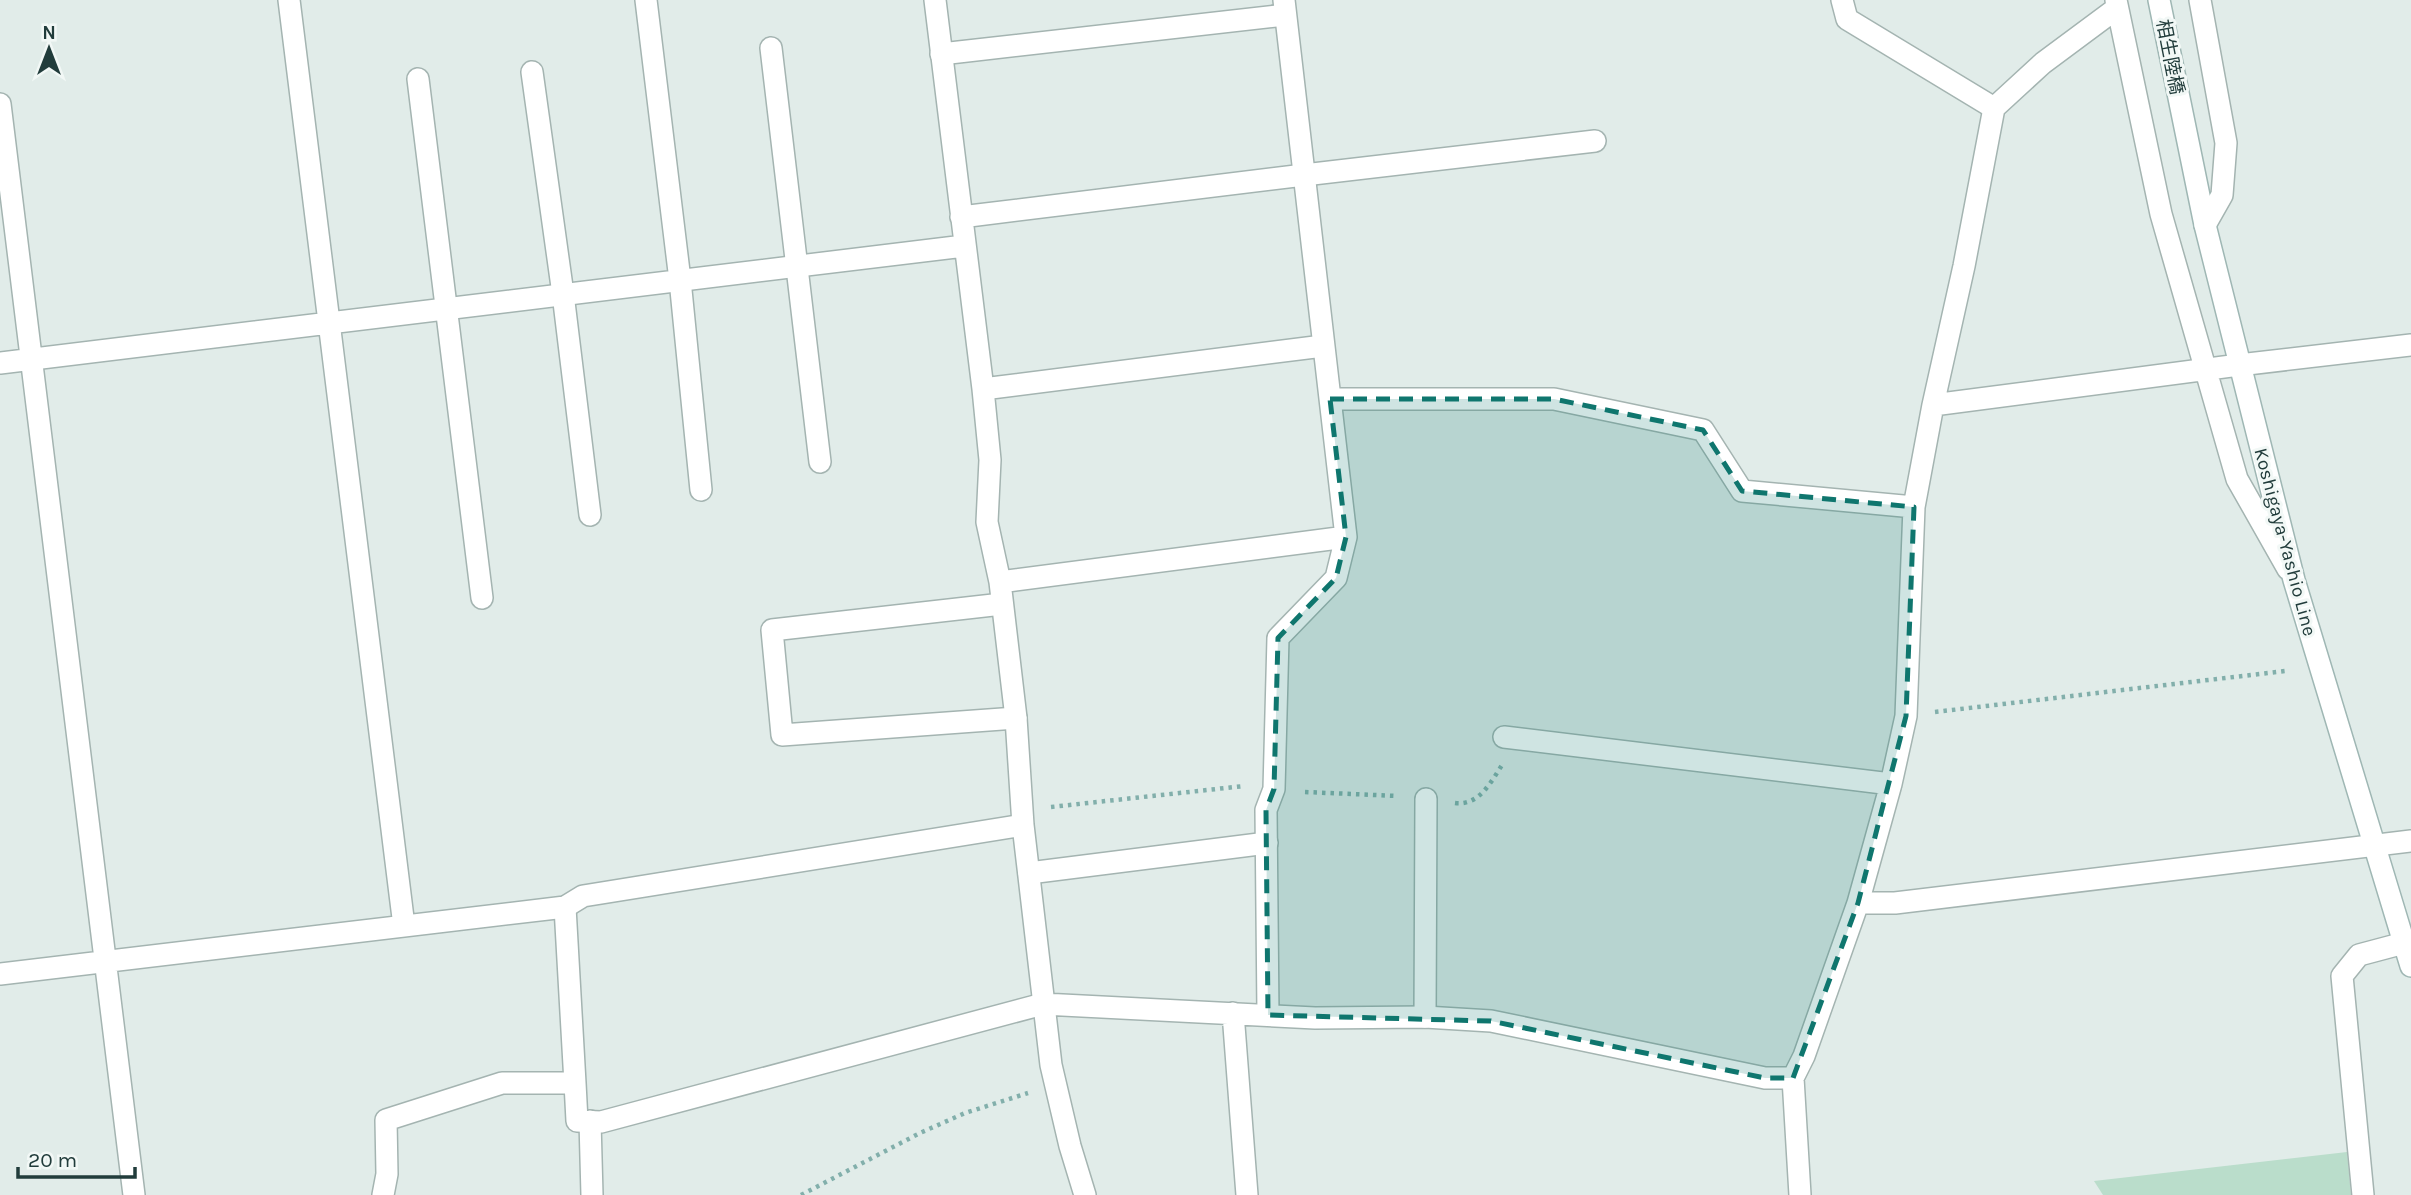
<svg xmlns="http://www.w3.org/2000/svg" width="2411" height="1195" font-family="Karla,'Noto Sans JP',sans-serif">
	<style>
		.green { fill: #baddcb }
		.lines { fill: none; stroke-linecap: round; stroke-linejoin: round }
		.service-casing { stroke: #a4b4b1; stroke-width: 24 }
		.minor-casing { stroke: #a4b4b1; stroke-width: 24 }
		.tertiary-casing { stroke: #a4b4b1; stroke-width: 24 }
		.secondary-casing { stroke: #9fb7b4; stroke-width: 24 }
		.path { stroke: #82afab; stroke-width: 4.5; stroke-dasharray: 3.5 5; stroke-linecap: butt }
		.service { stroke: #fff; stroke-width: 21 }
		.minor { stroke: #fff; stroke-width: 21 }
		.tertiary { stroke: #fff; stroke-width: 21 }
		.secondary { stroke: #fff; stroke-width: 21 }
		.marked { fill: #0f766e; fill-opacity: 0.2; stroke: #0f766e; stroke-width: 5; stroke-dasharray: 14 9; stroke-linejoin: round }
		.labels { text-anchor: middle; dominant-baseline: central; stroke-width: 6; stroke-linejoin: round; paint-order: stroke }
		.street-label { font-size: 19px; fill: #213c3b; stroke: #f2f8f6 }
	</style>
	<rect width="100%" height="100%" fill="#e1ece9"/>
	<path class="green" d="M2347,1152L2351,1195H2103L2094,1181Z"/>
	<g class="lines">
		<g class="service-casing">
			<path id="service" d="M771,48L820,462
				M941,54L1285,15
				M532,72L563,294L590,515
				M418,79L482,598
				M1304,175L1595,141
				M680,280L701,490
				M2239,365L2411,345
				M1002,604L772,630L782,735L1016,718
				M1029,873L1267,843
				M565,907L575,1083
				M1425,1017L1426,799
				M383,1195L387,1174L386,1120L502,1083H575L577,1121L601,1122L1043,1004"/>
		</g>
		<g class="minor-casing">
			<path id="minor" d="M289,0L404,926
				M646,0L680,280
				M935,0L983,389L990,460L987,522L1000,582L1016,718L1023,825L1051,1065L1070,1146L1085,1195
				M2116,0L2161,214L2237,479L2288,569
				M2200,0L2226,143L2222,195L2205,225
				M0,104L134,1195
				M961,217L1304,175
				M0,363L964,246
				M983,389L1323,346
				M1330,399H1554L1703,430L1742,491L1914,507
				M1933,405L2239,365
				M1000,582L1346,537
				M1504,737L1891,784
				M1858,903H1895L2411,841
				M0,974L565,907L583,896L1023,825
				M1043,1004L1315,1018L1425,1017L1491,1021L1765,1078H1793
				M1233,1013L1247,1195
				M1268,1015L1266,810L1274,789L1278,638L1336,578L1346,537L1284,0
				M590,1121L592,1195
				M1800,1195L1793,1078L1804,1056L1858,903L1891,784L1906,716L1914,507L1933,405L1964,266L1994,108L2043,63L2117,8
				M2363,1195L2342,976L2359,955L2404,943"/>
		</g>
		<g class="tertiary-casing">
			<path id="tertiary" d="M1842,0L1847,19L1994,108"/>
		</g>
		<g class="secondary-casing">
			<path id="secondary" d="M2159,0L2205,225L2294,580L2411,966"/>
		</g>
		<path class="path" d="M1935,712L2285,671
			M1305,792L1398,796
			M1455,803C1479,806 1491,782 1502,765
			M1051,807L1244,786
			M801,1195L920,1133L965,1113L1028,1093"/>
		<use href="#service" class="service"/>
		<use href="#minor" class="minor"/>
		<use href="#tertiary" class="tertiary"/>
		<use href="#secondary" class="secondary"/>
	</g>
	<path class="marked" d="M1330,399H1554L1703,430L1742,491L1914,507L1906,716L1858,903L1793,1078H1765L1491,1021L1268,1015L1266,810L1274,789L1278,638L1336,578L1346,537Z"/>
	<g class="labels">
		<g class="street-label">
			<text transform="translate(2170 57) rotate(79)">相生陸橋</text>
			<text transform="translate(2285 542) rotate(75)">Koshigaya-Yashio Line</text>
		</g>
	</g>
	<g transform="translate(49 49)" stroke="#f2f8f6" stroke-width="5" paint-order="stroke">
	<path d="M0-5L12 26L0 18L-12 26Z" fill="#213c3b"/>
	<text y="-10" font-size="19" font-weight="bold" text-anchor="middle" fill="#213c3b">N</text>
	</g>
	<path d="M18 1167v10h117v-10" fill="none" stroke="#213c3b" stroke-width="3.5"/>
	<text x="28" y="1167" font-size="21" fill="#213c3b" stroke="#f2f8f6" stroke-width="5" paint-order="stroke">20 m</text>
</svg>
